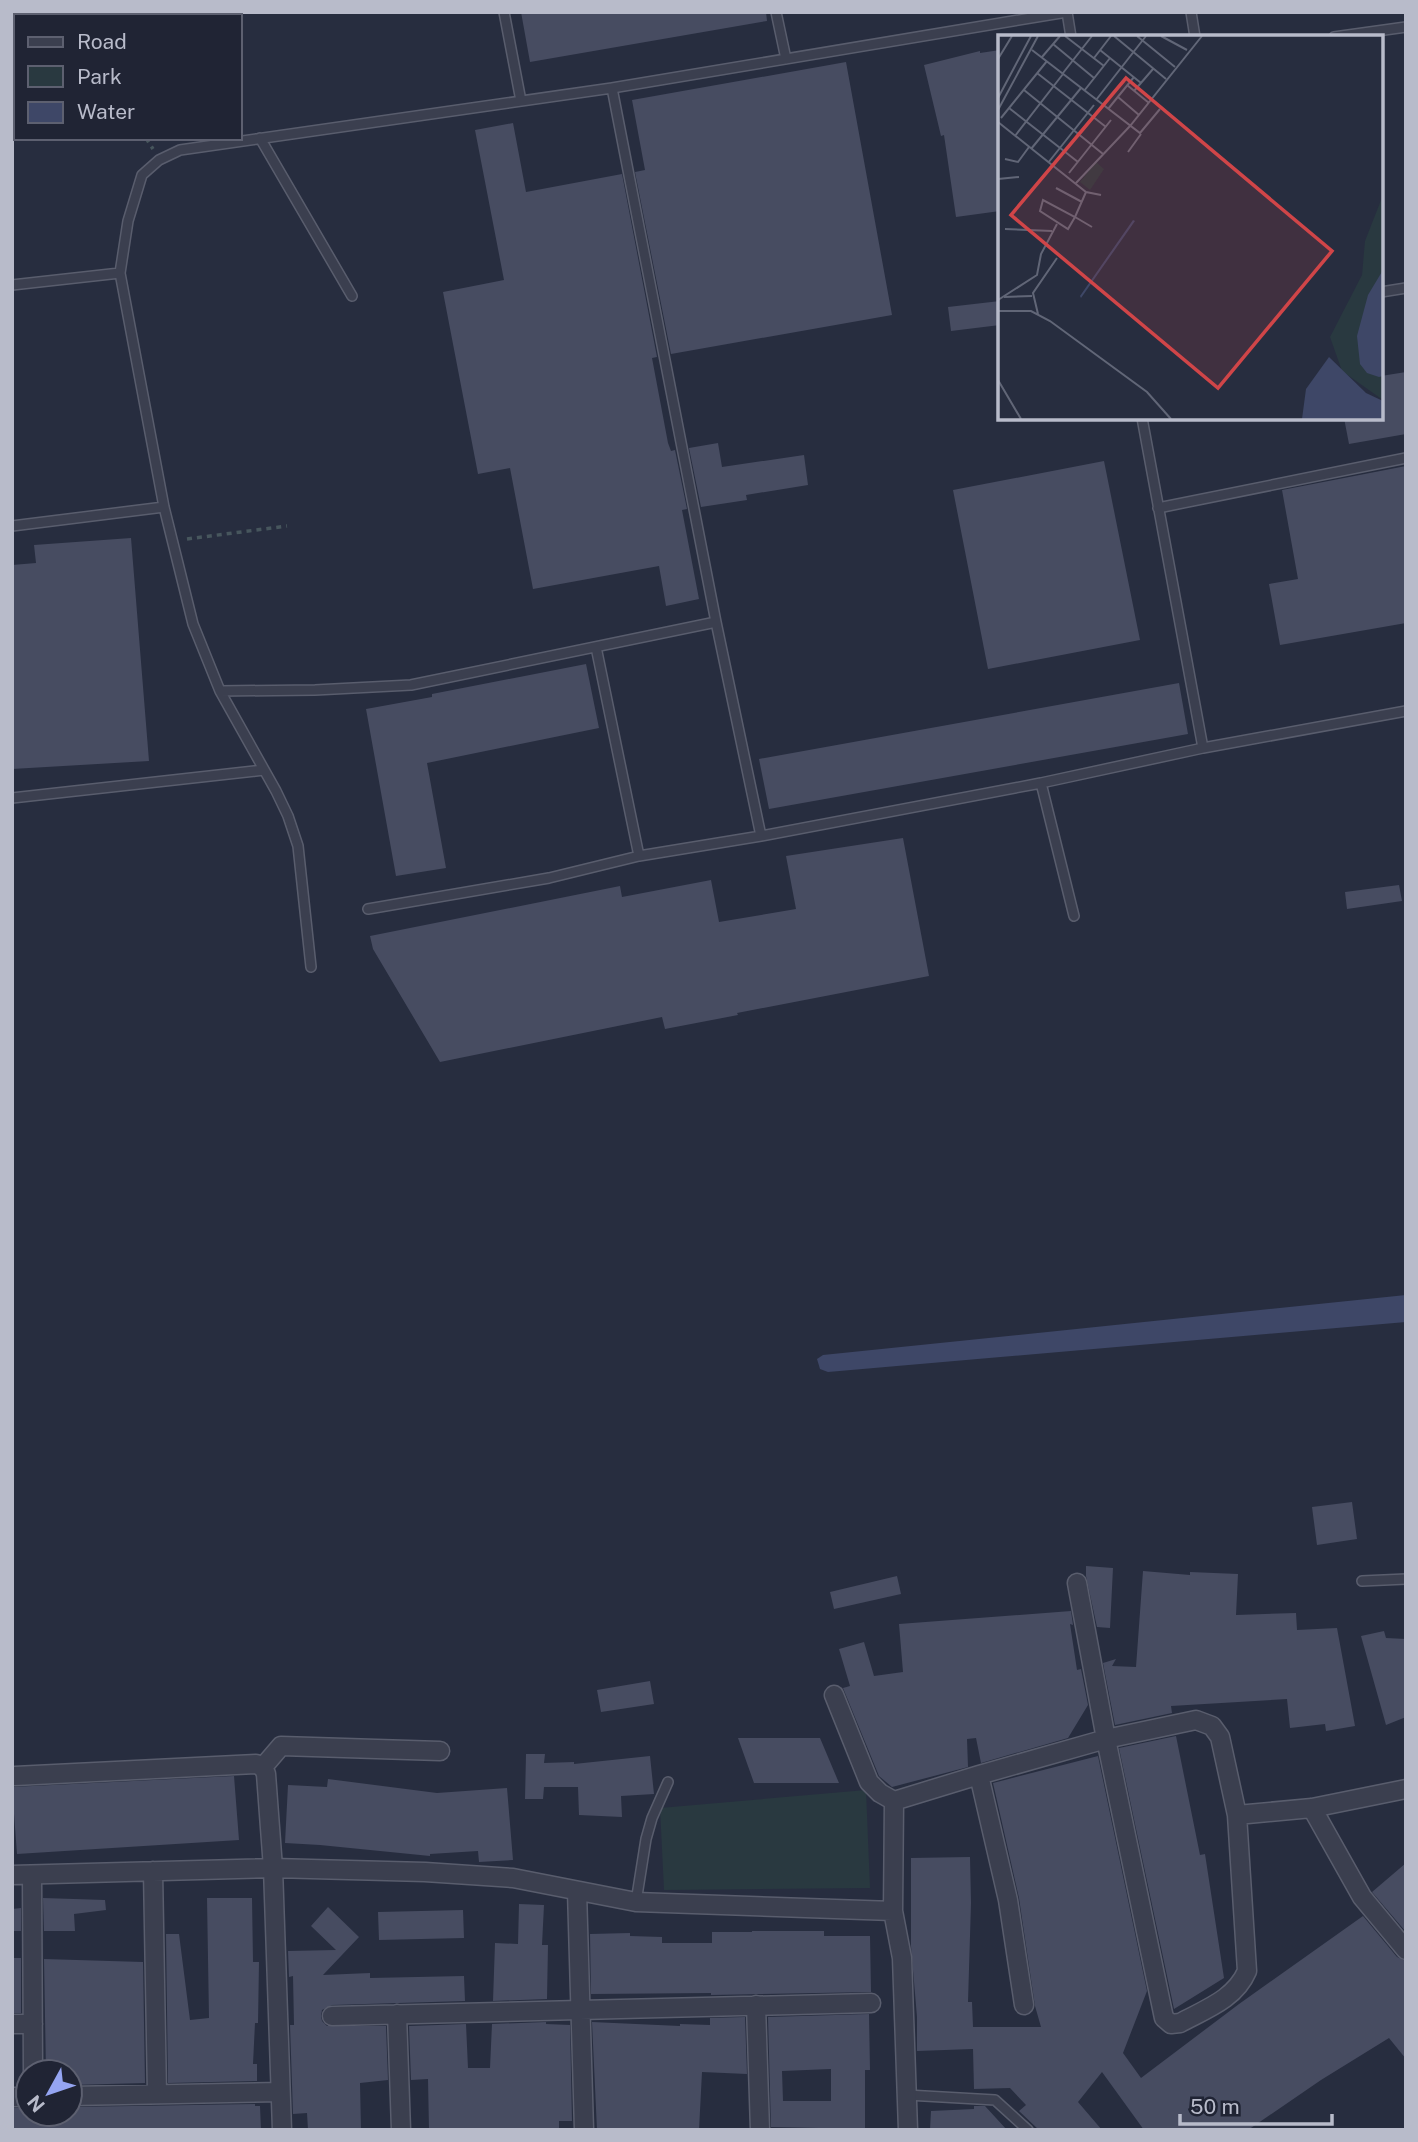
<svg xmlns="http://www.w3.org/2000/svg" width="1418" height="2142" font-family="'Public Sans',sans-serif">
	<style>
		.green { fill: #293940 }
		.water { fill: #3e4767 }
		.building { fill: #474c61; fill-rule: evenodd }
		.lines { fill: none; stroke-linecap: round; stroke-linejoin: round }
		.lane-casing { stroke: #595d6d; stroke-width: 12 }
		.street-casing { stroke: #595d6d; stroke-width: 21 }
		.path { stroke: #47565d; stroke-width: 3.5; stroke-dasharray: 5 5; stroke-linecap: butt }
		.lane { stroke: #3b3f4f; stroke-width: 9 }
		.street { stroke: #3b3f4f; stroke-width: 18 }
		.inset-road { fill: none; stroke: #616677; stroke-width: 2 }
		.view { fill: #d04548; fill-opacity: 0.15; stroke: #d04548; stroke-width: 3.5 }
		.inset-edge { fill: none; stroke: #b8bbca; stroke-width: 3.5 }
	</style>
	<rect width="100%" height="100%" fill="#272d3f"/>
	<path class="green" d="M866,1790L870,1888L664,1890L660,1808Z"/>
	<path class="water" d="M1406,1295V1322L828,1372L820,1369L817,1359L823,1355Z"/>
	<path class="building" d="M521,12H766L767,21L530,62Z
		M1000,50V211L956,217L944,135L941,136L924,65L980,51V53Z
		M846,62L892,315L671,354L635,172L645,170L632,100Z
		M513,123L526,192L622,174L657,357L652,358L668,443L671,451L675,450L687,509L682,510L699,599L666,606L659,566L533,589L510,468L478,474L443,292L504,280L475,130Z
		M1000,301V325L951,331L948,307Z
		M1406,372V434L1349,444L1344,418H1381V376Z
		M718,443L722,467L804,455L808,485L746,495L747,500L701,507L689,448Z
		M1104,461L1140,640L988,669L953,490Z
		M1406,466V623L1280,645L1269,584L1298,579L1282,490Z
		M131,538L149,761L12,769V565L36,563L34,545Z
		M586,664L599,728L427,763L446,868L396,876L366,709L432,697V694Z
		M1179,683L1188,734L769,809L759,759Z
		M903,838L929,976L737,1013L738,1015L665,1029L662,1017L440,1062L373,949L370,936L620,886L622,897L711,880L719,922L796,909L786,856Z
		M1399,885L1402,901L1347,909L1345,892Z
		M1352,1502L1357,1539L1317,1545L1312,1507Z
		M1086,1566L1113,1568L1110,1628L1097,1627L1086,1576Z
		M1143,1571L1190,1575V1572L1238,1574L1236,1615L1296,1613L1297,1630L1337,1628L1355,1726L1326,1731L1325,1724L1290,1728L1287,1699L1171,1706L1172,1713L1115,1725L1103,1663L1116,1659L1112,1666L1136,1667Z
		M897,1576L901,1594L834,1609L830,1592Z
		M1071,1611L1073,1625L1070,1624L1077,1670L1081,1669L1088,1705L1068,1738L981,1763L976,1738L967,1739L968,1767L892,1787L879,1776L843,1688L850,1686L839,1649L864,1642L874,1676L903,1672L899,1624Z
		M1384,1631L1386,1638L1406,1639V1717L1386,1725L1361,1636Z
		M650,1681L654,1704L601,1712L597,1690Z
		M1176,1736L1200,1855L1205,1854L1224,1978L1174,2009L1119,1748Z
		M738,1738H820L839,1783H754Z
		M526,1754H545L544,1763L574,1762V1764L650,1756L654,1794L621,1796L622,1817L579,1815L578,1787H544L543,1799H525Z
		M1098,1756L1147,1991L1123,2053L1141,2078L1239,2004L1363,1916L1397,1957L1406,1961V2059L1389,2038L1321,2080L1248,2130H1144L1102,2072L1078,2102L1102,2130H1039L1019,2111L1026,2105L1010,2088L974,2089L973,2049L917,2051V2017L911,1946V1858L970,1857L971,1903L968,2002H972L973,2027H1041L1035,2006L1019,1898L993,1783Z
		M234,1776L239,1840L17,1854L12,1787Z
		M328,1779L437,1793L507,1788L513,1860L479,1862L478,1851L430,1854V1856L320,1845L285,1843L288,1785L327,1787Z
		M1406,1863V1932L1372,1892Z
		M43,1898L105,1900L106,1910L74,1914L75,1931H44Z
		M207,1898H252L253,1962H259L258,2023H255L253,2064H257V2081L168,2083L166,1934H179L190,2020L209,2018Z
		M519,1904L544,1905L542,1945H548L547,1999L493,2001L495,1943L518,1944Z
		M328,1907L359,1937L323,1975L370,1973V1978L464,1976L465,2001L332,2005L322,2010L321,2016L322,2021L327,2026H386L388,2080L360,2083L361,2130H308L307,2113L293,2114L290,2025H294L293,1976L289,1977L288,1951L336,1950L311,1926Z
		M21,1908V1931H12V1909Z
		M463,1910L464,1938L379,1940L378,1912Z
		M752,1931H824V1936H870L871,1992L711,1995V1993L591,1994L590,1934L630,1933V1936L662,1937V1943H712V1932H752Z
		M12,1958H21V2013H12Z
		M44,1959L143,1962L145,2083L70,2085V2072H46Z
		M869,2014L870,2070H865V2129L771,2127L768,2017ZM831,2069V2101H783L782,2071Z
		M745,2017L747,2074L702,2072L699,2130H597L592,2022L680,2026V2024L710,2025V2018Z
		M546,2022V2024L570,2025L572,2121H559V2130H429L428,2079L411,2080L409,2026L466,2024L468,2068H490L492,2024Z
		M255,2104V2106H260L261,2130H12V2108H28V2114H70V2107Z
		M974,2106H985L1007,2130H930L931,2111L974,2109Z"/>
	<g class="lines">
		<g class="lane-casing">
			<path id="lane" d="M504,12L521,101
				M776,12L786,59
				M1067,12L1071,37
				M1191,12L1195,37
				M1334,37L1406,27
				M612,88L716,622L761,836
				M260,138L352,296
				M12,285L120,273
				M1381,292L1406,288
				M1142,418L1203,748
				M1158,508L1406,458
				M12,526L164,507
				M596,647L639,856
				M220,691L315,690L411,685L716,622
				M1041,783L1074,916
				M12,798L264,770
				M368,909L549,878L639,856L761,836L1041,783L1203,748L1406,711
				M311,967L298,846L288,816L276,791L220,691L193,624L164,507L120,273L128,221L142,175L159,160L180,150L612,88L1067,12
				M1362,1581L1406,1579
				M636,1902L646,1839L652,1818L668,1782
				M907,2095L995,2100L1028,2130"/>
		</g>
		<g class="street-casing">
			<path id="street" d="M834,1695L869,1782L880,1793L894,1801L979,1775L1106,1739L1196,1720L1212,1726L1220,1737L1237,1815L1247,1971C1235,1999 1206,2009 1180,2023L1171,2024L1164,2018L1106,1739L1077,1583
				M263,1767L281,1746L440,1751
				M979,1775L1008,1900L1024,2005
				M15,1776L256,1764L263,1767L266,1774L273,1868L282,2130
				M894,1801L893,1911L902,1958L908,2130
				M1312,1808L1362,1897L1406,1950
				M1237,1815L1312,1808L1406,1789
				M153,1871L157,2094
				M12,1875L273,1868L425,1872L513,1878L636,1902L893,1911
				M32,1875L33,2072
				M577,1891L584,2130
				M756,2005L760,2130
				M397,2014L401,2130
				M332,2016L871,2003
				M12,2024H33
				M70,2096L280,2092
				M12,2097H28"/>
		</g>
		<path class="path" d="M106,12V16
			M146,138L153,149
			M187,539L287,526"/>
		<use href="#lane" class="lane"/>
		<use href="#street" class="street"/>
	</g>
	<g transform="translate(998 35)">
		<rect width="385" height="385" fill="#272d3f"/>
		<path d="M98,127L106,134L92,155L82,147ZM385,160V365L344,336L332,302L364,240L367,206Z" fill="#293940"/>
		<path d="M135,185L137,186L83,263L82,261ZM385,235V341L381,342L369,338L362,329L359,301L370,260ZM331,322L368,358L385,366V384H304L308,354Z" fill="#3e4767"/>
		<path class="inset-road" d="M67,1L106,31M116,1L168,44M139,1L177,32M163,1L189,15M55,9L96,43M34,15L142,98L162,74M102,15L143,48M44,22L62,1M96,23L113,1M0,24L14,1M39,38L108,92M65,38L94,1M129,50L151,68M26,55L105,119M86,56L112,23M136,56L155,34M120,62L141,80M0,63L33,1M98,65L148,1M11,73L80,127M110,74L136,42M0,75L40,1M3,83L49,26M0,87L88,157L103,160M17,101L65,39M33,114L83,53M130,117L143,99M7,124L20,127L31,112M50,128L96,70M71,138L113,85M0,144L21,142M78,148L132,91L204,1M58,153L84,167M88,157L77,182L70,194L42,176L45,165L77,182L94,192M7,194L54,196M6,262L34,261M0,265L39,240L43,219L59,189M0,276H33L52,286L149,357L173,384M40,279L35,258L59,223M0,345L23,384"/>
		<path class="view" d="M128,43L334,216L220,353L13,180Z"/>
		<rect width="385" height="385" class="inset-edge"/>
	</g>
	<rect width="1418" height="2142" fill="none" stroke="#b8bbca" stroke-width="28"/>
	<rect x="14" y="14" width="228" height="126" fill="#202434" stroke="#5d6070" stroke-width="2"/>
	<rect x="28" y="37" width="35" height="10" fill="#3b3f4f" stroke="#5d6070" stroke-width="2"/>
	<text x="77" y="49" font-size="21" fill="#b8bbca">Road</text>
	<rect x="28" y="66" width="35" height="21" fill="#293940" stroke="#5d6070" stroke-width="2"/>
	<text x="77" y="84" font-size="21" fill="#b8bbca">Park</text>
	<rect x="28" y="102" width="35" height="21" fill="#3e4767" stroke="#5d6070" stroke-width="2"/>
	<text x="77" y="119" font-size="21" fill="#b8bbca">Water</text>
	<g transform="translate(49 2093) rotate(230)"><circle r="33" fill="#202434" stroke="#5d6070" stroke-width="2"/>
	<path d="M0-5L12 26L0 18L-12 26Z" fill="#95a5f2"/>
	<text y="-10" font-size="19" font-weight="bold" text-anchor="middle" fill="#b8bbca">N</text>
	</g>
	<path d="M1180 2114v10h152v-10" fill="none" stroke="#b8bbca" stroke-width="3.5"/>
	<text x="1190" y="2114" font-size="21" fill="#b8bbca" stroke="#202434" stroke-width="5" paint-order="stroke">50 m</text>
</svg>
